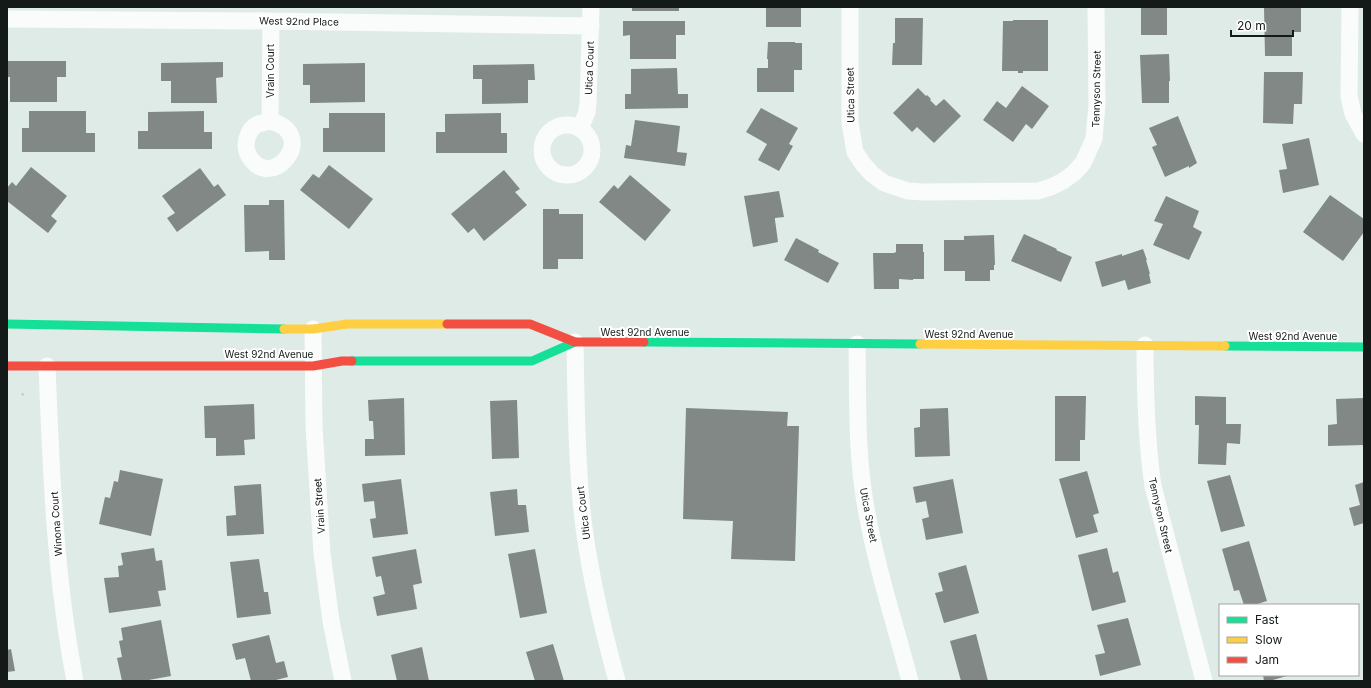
<svg xmlns="http://www.w3.org/2000/svg" width="1371" height="688" font-family="Inter,sans-serif">
	<style>
		.building { fill: #818885 }
		.lines { fill: none; stroke-linecap: round; stroke-linejoin: round }
		.path { stroke: #c4c8c6; stroke-width: 2.5; stroke-dasharray: 2 3; stroke-linecap: butt }
		.street { stroke: #fafcfb; stroke-width: 17 }
		.fast { stroke: #16e098; stroke-width: 9 }
		.slow { stroke: #ffcf43; stroke-width: 9 }
		.jam { stroke: #f24e42; stroke-width: 9 }
		.labels { text-anchor: middle; dominant-baseline: central; stroke-width: 4; stroke-linejoin: round; paint-order: stroke }
		.street-label { font-size: 10px; fill: #131a18; stroke: #fff }
	</style>
	<rect width="100%" height="100%" fill="#dfebe7"/>
	<path class="building" d="M632,7H679V11H632Z
		M766,7H801V27H766Z
		M1141,7H1167V35H1141Z
		M1264,7H1301V32H1292V56H1265Z
		M895,18H923L922,65H892L893,43H895Z
		M1013,20H1048V71H1023V73H1018V71H1002L1003,21H1013Z
		M623,21H685V35H676V59H630V35L623,36Z
		M768,42H795V43H802V70H794V92H757V68H768V59H767Z
		M1169,54L1170,81H1169V103H1142L1140,55Z
		M7,61H66V77H57V102H10V77H7Z
		M223,62V77L216,78L217,103H171V81H161V63Z
		M365,63V102L310,103V85H303V64Z
		M534,64L535,80H528V103L482,104V79H473V65Z
		M677,68L678,94H688V108L625,109V94H631V69Z
		M1264,72H1303L1302,104H1294L1293,124L1263,123Z
		M1022,86L1049,106L1032,129L1026,124L1013,142L983,120L997,101L1006,108Z
		M918,88L926,96L927,95L931,99L930,100L936,106L944,99L961,116L934,143L917,127L912,132L893,113Z
		M761,108L798,128L789,144L793,146L779,171L758,160L767,144L746,132Z
		M29,111H86V133H95V152H22V128H29Z
		M204,111V132H212V149H138V131H148V112Z
		M329,113H385V152H323V128H329Z
		M501,113V133H507V153H436V132H445V114Z
		M1178,116L1197,163L1189,168V166L1165,177L1152,147L1157,145L1149,128Z
		M635,120L680,126L677,152L687,153L685,166L624,158L626,145L631,146Z
		M1309,138L1319,185L1283,193L1279,170L1287,169L1282,144Z
		M329,165L373,199L349,229L300,190L313,174L319,178Z
		M31,167L67,196L51,216L57,221L48,233L7,201V188L12,182L16,186Z
		M200,168L214,187L218,184L226,195L177,232L167,218L175,213L162,196Z
		M504,170L520,189L515,192L527,205L484,241L474,228L468,233L451,214Z
		M630,175L671,210L645,241L599,202L614,185L618,189Z
		M779,191L784,217L775,218V220L778,242L753,247L744,196Z
		M1330,195L1364,219V232L1343,261L1303,232Z
		M1166,196L1199,211L1193,227L1202,232L1189,260L1153,245L1163,224L1154,221Z
		M269,200H284L285,260H269V251L245,252L244,205H269Z
		M543,209H559V214H583V259H558V269H543Z
		M1024,234L1057,249L1056,250L1072,257L1061,282L1011,261Z
		M994,235L995,265H994V270H990V281H965V271H944V240H964V236Z
		M796,238L819,250L818,252L839,263L828,283L784,260Z
		M896,244H923V252H924V279H913V280L899,279V289H874L873,253H894L896,252Z
		M1143,249L1147,260H1146L1150,274H1149L1151,283L1128,290L1125,280L1102,287L1095,262L1122,254V256Z
		M1055,396H1086L1085,440H1080V461H1055Z
		M1195,396L1226,397V424H1241L1240,444L1227,443L1226,465L1198,464L1199,425H1195Z
		M404,398L405,455L365,456V439H374L373,421H369L368,400Z
		M1364,398V445L1328,446V425L1337,424L1336,399Z
		M517,400L519,458L492,459L490,401Z
		M254,404L255,439L244,440L245,455L216,456V438H205L204,406Z
		M686,408L788,412L787,426H799L795,561L731,559L733,521L683,519Z
		M948,408L950,456L915,457L914,428L920,427V409Z
		M120,470L163,479L151,536L99,524L105,497L110,498L114,481L118,482Z
		M1087,471L1099,513L1093,515L1098,532L1076,538L1059,479Z
		M1230,475L1245,526L1221,532L1207,481Z
		M401,479L408,534L373,538L370,519L376,518L374,501L364,502L362,484Z
		M953,479L963,533L926,540L922,519L929,517L926,501L916,503L913,487Z
		M1364,482V523L1354,526L1349,508L1360,505L1355,485Z
		M261,484L264,534L227,536L226,516L236,515L234,486Z
		M517,489L518,505H526L529,532L495,536L490,492Z
		M1249,541L1267,601L1254,605H1244L1239,590L1234,591L1222,549Z
		M154,548L156,561L162,560L166,590L158,591L161,606L109,613L104,578L119,577L118,566L123,565L121,553Z
		M1107,548L1113,573L1118,571L1126,602L1092,611L1078,555Z
		M416,549L422,583L413,585L417,609L377,616L373,597L385,594L381,576L376,577L372,557Z
		M535,549L547,613L520,618L508,554Z
		M259,559L264,592H268L271,614L237,618L230,562Z
		M966,565L979,613L944,623L935,593L943,591L938,573Z
		M1128,618L1141,665L1100,676L1095,655L1105,653L1097,625Z
		M161,620L171,676L143,681H122L117,658L122,657L119,641L123,640L121,628Z
		M976,634L988,681H961L950,641Z
		M269,635L276,663L284,661L288,677L272,681H251L245,658L236,660L232,644Z
		M553,644L564,681H535L526,652Z
		M422,647L429,681H397L391,655Z
		M11,649L15,671L7,672V650Z
		M1263,675H1286L1287,676L1269,681H1264Z"/>
	<g class="lines">
		<path class="path" d="M22,395L25,392"/>
		<path class="street" d="M850,7V123L855,152L863,164L872,174L884,183L908,191L923,192L1038,191L1051,187L1063,181L1074,173L1083,163L1094,139L1097,104L1096,7
			M1350,7L1349,96L1353,114L1364,134
			M7,19L271,21L591,26
			M270,121C267,122 262,123 258,124C247,129 243,146 249,156C271,194 321,134 270,121L271,21
			M542 150a25 25 0 1 1 50 0a25 25 0 1 1-50 0Z
			M580,129L587,112L588,103L591,7
			M313,329L314,426L322,553L331,621L343,681
			M575,342C576,395 576,447 581,500C586,560 601,623 617,681
			M857,344C858,399 856,454 866,508C876,566 895,624 910,681
			M1145,345C1145,393 1146,439 1153,486L1204,681
			M47,366C51,471 55,577 75,681"/>
		<path class="fast" d="M7,324L284,329
			M644,342L920,344
			M1225,346L1364,347
			M352,361H532L575,342"/>
		<path class="slow" d="M284,329H313L347,324H447
			M920,344L1225,346"/>
		<path class="jam" d="M447,324H530L575,342H644
			M7,366H313L342,361H352"/>
	</g>
	<g class="labels">
		<g class="street-label">
			<text transform="translate(299 21) rotate(1)">West 92nd Place</text>
			<text transform="translate(589 68) rotate(-88)">Utica Court</text>
			<text transform="translate(270 71) rotate(-90)">Vrain Court</text>
			<text transform="translate(1096 89) rotate(-89)">Tennyson Street</text>
			<text transform="translate(850 95) rotate(-91)">Utica Street</text>
			<text x="645" y="332">West 92nd Avenue</text>
			<text x="969" y="334">West 92nd Avenue</text>
			<text x="1293" y="336">West 92nd Avenue</text>
			<text x="269" y="354">West 92nd Avenue</text>
			<text transform="translate(319 506) rotate(-94)">Vrain Street</text>
			<text transform="translate(583 513) rotate(-97)">Utica Court</text>
			<text transform="translate(869 515) rotate(79)">Utica Street</text>
			<text transform="translate(1161 515) rotate(77)">Tennyson Street</text>
			<text transform="translate(56 524) rotate(-94)">Winona Court</text>
		</g>
	</g>
	<rect width="1371" height="688" fill="none" stroke="#131a18" stroke-width="16"/>
	<rect x="1219" y="604" width="140" height="72" fill="#ffffff" stroke="#a1a3a3"/>
	<rect x="1227" y="617" width="20" height="6" fill="#16e098" stroke="#a1a3a3"/>
	<text x="1255" y="624" font-size="12" fill="#131a18">Fast</text>
	<rect x="1227" y="637" width="20" height="6" fill="#ffcf43" stroke="#a1a3a3"/>
	<text x="1255" y="644" font-size="12" fill="#131a18">Slow</text>
	<rect x="1227" y="657" width="20" height="6" fill="#f24e42" stroke="#a1a3a3"/>
	<text x="1255" y="664" font-size="12" fill="#131a18">Jam</text>
	<path d="M1231 30v6h62v-6" fill="none" stroke="#131a18" stroke-width="2"/>
	<text x="1237" y="30" font-size="12" fill="#131a18" stroke="#ffffff" stroke-width="3" paint-order="stroke">20 m</text>
</svg>
